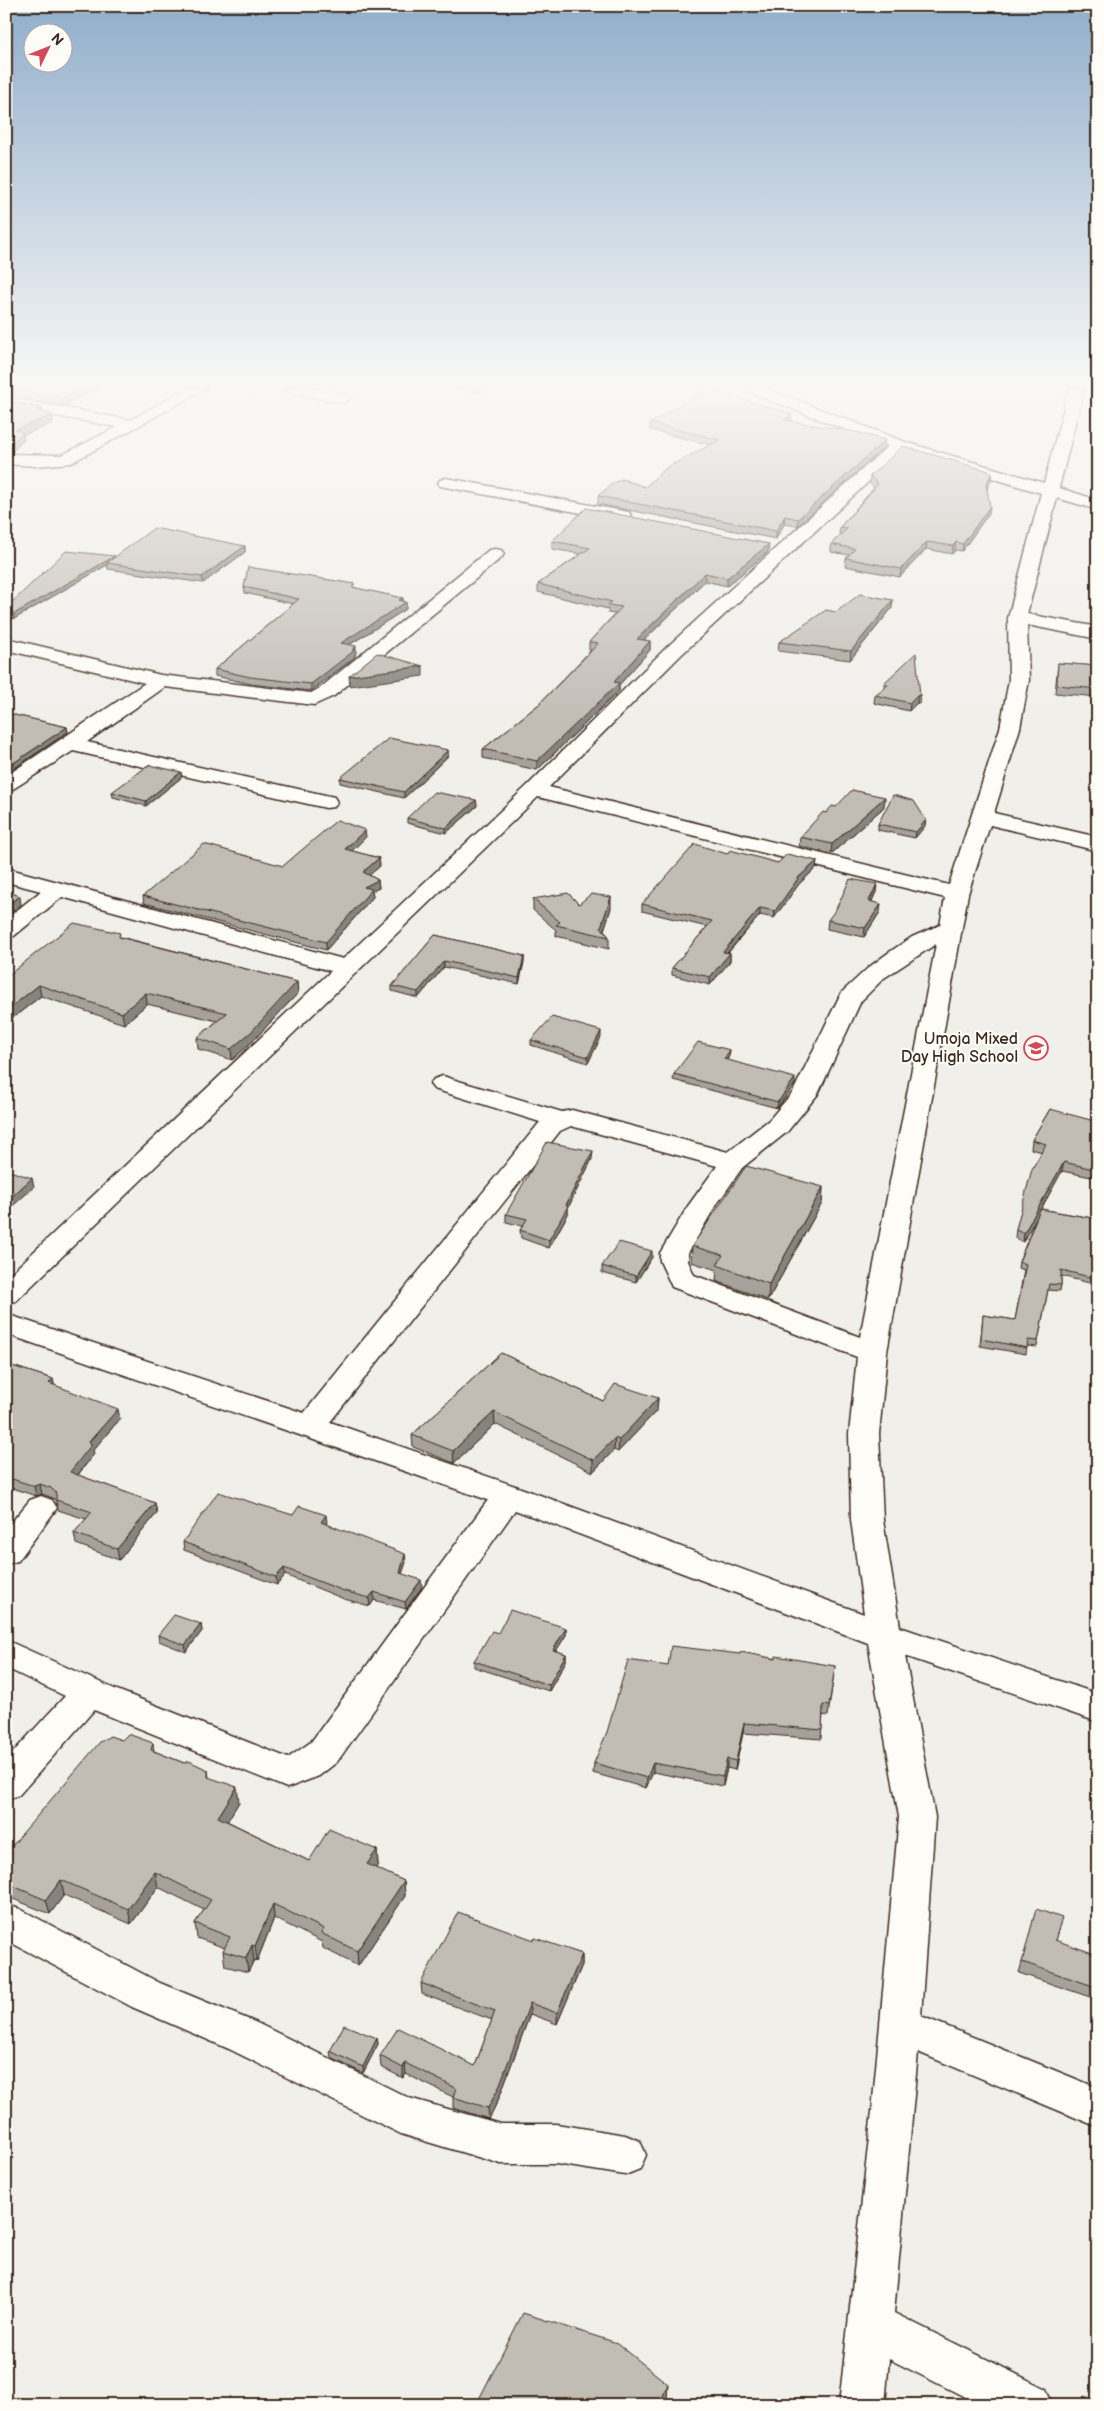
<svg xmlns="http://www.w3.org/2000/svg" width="1104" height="2411" font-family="'Balsamiq Sans',sans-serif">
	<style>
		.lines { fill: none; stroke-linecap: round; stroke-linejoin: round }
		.minor-casing { stroke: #3b2a1e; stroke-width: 3 }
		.minor { fill: #fdfcf7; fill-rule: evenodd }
		.wall { fill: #a6a29b; stroke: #3b2a1e }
		.shaded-wall { fill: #87847e; stroke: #3b2a1e }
		.building { fill: #c1bcb4; stroke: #3b2a1e }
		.labels { text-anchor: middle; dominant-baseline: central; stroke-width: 4; stroke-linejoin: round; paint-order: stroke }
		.poi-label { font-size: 16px; fill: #3b2a1e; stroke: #fdfcf7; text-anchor: end }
	</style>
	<rect width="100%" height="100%" fill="#f1efea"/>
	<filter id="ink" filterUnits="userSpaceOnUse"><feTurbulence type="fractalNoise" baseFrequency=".02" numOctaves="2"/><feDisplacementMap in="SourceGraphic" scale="10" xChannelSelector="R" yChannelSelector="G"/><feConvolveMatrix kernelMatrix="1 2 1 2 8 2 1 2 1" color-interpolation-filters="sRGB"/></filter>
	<g filter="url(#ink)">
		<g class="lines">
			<g class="minor-casing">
				<path id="minor" d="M188,388H207L71,463L36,466L6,464V454L62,455L117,427L6,407V397L130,420Z
					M283,388H315L348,395L351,398L343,403L290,393Z
					M744,388H765L905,442L1044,483L1069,388H1084L1059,488L1098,500V510L1057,498L1027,614L1098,627V639L1027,625L1029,680L1020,728L994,813L1098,837V851L990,825L968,894L887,1352L879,1434L883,1520L900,1627L1098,1694V1722L905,1656L935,1817L921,2016L1098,2088V2127L918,2052L894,2313L1046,2389L1053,2405H981L889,2359L885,2405H839L872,2111L899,1817L868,1643L515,1510L337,1762L319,1776L287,1788L94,1710L19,1795L6,1800V1760L65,1696L6,1668V1640L117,1690L288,1758L311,1742L488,1500L6,1334V1314L304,1413L540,1122L434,1089L430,1084L434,1079L443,1076L452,1079L562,1112L572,1110L728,1152L769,1120L793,1092L841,993L868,968L888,953L912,937L940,925L945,898L538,797L16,1301L6,1303V1278L331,971L62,897L14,936L6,938V919L41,891L6,882V868L343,959L527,786L667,647L888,446L746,391ZM902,451L1041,493L1008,618L1009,680L1000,728L949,885L549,787L681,655ZM936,944L860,1337L694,1275L688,1261V1253L715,1207L742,1168L787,1132L818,1094L861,1001L884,978ZM571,1126L717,1166L688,1206L660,1253V1261L672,1287L857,1357L849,1434L851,1520L864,1614L518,1487L330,1422L560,1131Z
					M446,478L623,511L629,512L631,516L629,520L623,521L440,486L438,483L440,480Z
					M495,549L501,550L504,554L501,558L334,696L314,705L165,687L87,742L334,797L337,802L334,807L326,808L73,751L13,789L6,791V776L145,683L6,650V638L161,675L311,693L320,688L489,550Z
					M41,1496L52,1500L57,1508L18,1561L6,1564V1529L30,1500Z
					M6,1905L20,1909L160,1983L257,2023L409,2098L501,2124H556L625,2135L640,2141L646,2155L640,2169L625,2175L556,2164H501L401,2134L229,2049L132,2007L6,1940Z"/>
			</g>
			<use href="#minor" class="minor"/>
		</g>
		<path class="wall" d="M6,388H99L63,406L6,396Z
			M456,388H489L481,393Z
			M6,401L42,408L43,412L52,415L53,423L23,435L24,440L12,452L6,453Z
			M791,421L884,447L798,526L784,524L776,539L598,504V496L645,487L711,445L650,430V423Z
			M870,476L991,480L987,489L989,513L962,551L955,550L952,554L926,549L900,577L845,566L846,558L849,555L831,552V544L841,534H839L840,527L874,488L870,483Z
			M552,541L768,552L727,586L705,581L644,640L650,641V650L619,685V691L537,770L483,758V749L538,705L591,650H589V642L615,614L608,613V609L538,592V584L581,554L552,549Z
			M245,546V552L203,583L108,569L107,565L14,619L9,611L8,606L115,556V557Z
			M244,587L355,588L406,602V609L349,645L356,653L355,654V657L311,691L251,684L215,676V669L293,604L245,593Z
			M892,608L850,660L778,651L779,642L836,612Z
			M1058,663L1098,666V697L1055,693Z
			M884,683L920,696L919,704L917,703L909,711L874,703L875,695L884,688Z
			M6,713L67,727L68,732L13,769L6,768Z
			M448,750V756L404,798L340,783V778Z
			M181,772L182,777L146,806L113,797L112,792Z
			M476,800L477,806L446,833L407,823V818Z
			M836,807H884L831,854L799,846L800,837L826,813Z
			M878,824L925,826L915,838L878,830Z
			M366,837L352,851L379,858L380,866L369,875L378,880L379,888L372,891L373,897L326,950L144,903L143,896L283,866Z
			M727,854L778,863L817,861L816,868L799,884L774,918L760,915L728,953H730V961L710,985L672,975V968L707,927L642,911V904Z
			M877,884L876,892L872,901L880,912L864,937L827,929L828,920Z
			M533,899L611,908L604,930L609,937V949L556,936V930L533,910Z
			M435,935L524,956V962L519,984L444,967L418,998L392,991V986Z
			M121,937L297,982L298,993L252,1042L232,1060L198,1049L197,1038L217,1021L147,1004L124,1024L41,996L6,1023V977Z
			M601,1037L588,1063L531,1045V1040Z
			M730,1050L729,1056L727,1060L795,1084L777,1108L673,1080L674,1074Z
			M1050,1109L1098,1165L1091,1177L1062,1171L1041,1209L1098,1219V1285L1061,1276V1285L1060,1291L1048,1290L1037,1347L1027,1346L1026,1354L980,1346L983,1315L1015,1320L1024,1270L1018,1268L1019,1262L1036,1218L1023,1242L1015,1238L1016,1229L1042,1152L1031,1149L1032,1140Z
			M592,1159L568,1208V1214L549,1248L521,1238L520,1230L523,1226L506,1222V1214Z
			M823,1187L822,1203L768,1300L716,1281L717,1270L691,1262L692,1246Z
			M652,1257L636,1282L602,1273V1266Z
			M501,1353L603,1401L658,1398L657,1410L618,1452L614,1450L593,1472L495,1424L454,1463L413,1447L412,1435Z
			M6,1364L53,1379L54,1385L120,1419L93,1450L94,1454L78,1475L155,1503L157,1513L119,1560L76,1544L74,1533L86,1519L58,1510L56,1501L53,1498L42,1494L36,1496L6,1486Z
			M293,1515L327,1523L326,1524L406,1562L402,1574L422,1587L406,1609L374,1600L370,1606L344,1599L285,1575L277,1585L184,1550L183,1542Z
			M201,1624L202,1631L186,1652L159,1641L158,1635Z
			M566,1628V1635L556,1651L566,1654V1661L549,1691L474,1667V1661L498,1633Z
			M740,1654L835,1666L828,1716L823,1715L821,1739L743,1733L735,1770L727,1768L723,1786L653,1772L646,1788L593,1773L594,1763L668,1666Z
			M122,1740L153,1743L154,1751L184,1763L208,1770L209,1778L239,1802L227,1821L309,1861L377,1850L378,1865L375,1868L404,1881L405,1896L358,1966L323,1948L322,1942L274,1918L257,1961L254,1960L248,1972L225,1966L223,1951L225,1948L197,1938L195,1923L204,1910L158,1887L131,1924L64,1895L50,1914L6,1896V1854Z
			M1059,1929L1056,1941L1098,1979L1093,1998L1019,1973L1022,1962Z
			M534,1940L582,1954V1965L557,2024L530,2014L499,2098L489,2119L453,2108V2097L406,2074L403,2078L381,2067L380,2056L475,2066L492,2020L422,1994L421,1983Z
			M377,2038L378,2044L363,2073L331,2058L330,2051Z"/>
		<path class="shaded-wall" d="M82,388H99L63,406L62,398Z
			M481,388H489L481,393Z
			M42,408L43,416L36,410Z
			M792,414L791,421L784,420Z
			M52,415L53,423L23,435L24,440L12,452L11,444L15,430Z
			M885,440L884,447L798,526V519Z
			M992,472L991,480L985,493L986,485Z
			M990,506L989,513L962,551L963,544Z
			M785,516L784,524L776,539V531Z
			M927,542L926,549L900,577L901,569Z
			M956,542L955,550L952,554L953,546Z
			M769,544L768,552L727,586V578Z
			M245,546V552L203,583L202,577Z
			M115,556V561L107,563V565L14,619V614Z
			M705,573V581L637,647V639Z
			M403,598L404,603L406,602V609L341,650V643Z
			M893,600L892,608L850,660L851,651Z
			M650,641V650L619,685V691L537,770V761L614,682Z
			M356,646V653L355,654V657L311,691V684Z
			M423,666V676L350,686L349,676Z
			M918,695L917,703L909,711L910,703Z
			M67,727L68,732L13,769L12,764Z
			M448,750V756L404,798V792Z
			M181,772L182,777L146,806V801Z
			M885,797L884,807L831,854L832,844Z
			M476,800L477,806L446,833V828Z
			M926,820L925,826L915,838L916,832Z
			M365,830L366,837L346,857L345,849Z
			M379,858L380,866L364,880L363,872Z
			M817,861L816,868L799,884L774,918L775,911L799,877Z
			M378,880L379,888L372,891L373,897L326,950V942L364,887Z
			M877,884L876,892L868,909L869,901Z
			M20,896L21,905L6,916V906Z
			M611,897V908L602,936L601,927Z
			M881,904L880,912L864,937L865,928Z
			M760,908V915L722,959L723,952Z
			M730,953V961L710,985V977Z
			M524,956V962L519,984V978Z
			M444,961V967L418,998V992Z
			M297,982L298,993L252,1042L232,1060L231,1049Z
			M39,985L41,996L6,1023V1011Z
			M146,993L147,1004L124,1024L122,1013Z
			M601,1031V1037L588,1063V1057Z
			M730,1050L729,1056L723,1065L724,1059Z
			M795,1078V1084L777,1108L778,1102Z
			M593,1151L592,1159L568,1208V1214L549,1248V1240Z
			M1098,1159V1165L1091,1177L1093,1169Z
			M1064,1162L1062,1171L1023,1242L1024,1233Z
			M32,1178L34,1187L6,1212V1202Z
			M823,1187L822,1203L768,1300L769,1284Z
			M652,1251V1257L636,1282V1276Z
			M53,1379L55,1389L49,1383Z
			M658,1398L657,1410L618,1452L619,1440Z
			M118,1409L120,1419L93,1450L94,1454L72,1482L70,1472L88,1443Z
			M494,1412L495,1424L454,1463L453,1451Z
			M615,1438L614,1450L593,1472V1460Z
			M40,1484L42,1494L36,1496L34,1486Z
			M155,1503L157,1513L119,1560L117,1549Z
			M326,1515L327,1523L322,1530L321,1522Z
			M405,1554L406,1562L400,1580V1573Z
			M284,1568L285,1575L277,1585L276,1577Z
			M421,1580L422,1587L406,1609L405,1602Z
			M374,1592V1600L370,1606L369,1598Z
			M201,1624L202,1631L186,1652L185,1645Z
			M566,1628V1635L553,1656V1650Z
			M566,1654V1661L549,1691V1685Z
			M744,1723L743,1733L735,1770L736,1761Z
			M727,1759V1768L723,1786V1776Z
			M653,1763V1772L646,1788L647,1778Z
			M237,1787L239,1802L221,1832L218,1817Z
			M377,1850L378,1865L368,1879L367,1864Z
			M155,1872L158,1887L131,1924L128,1909Z
			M61,1880L64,1895L50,1914L46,1900Z
			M404,1881L405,1896L358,1966L357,1951Z
			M273,1904L274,1918L257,1961L255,1946Z
			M252,1945L254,1960L248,1972L246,1958Z
			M582,1954V1965L557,2024V2013Z
			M530,2003V2014L499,2098L489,2119L488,2108Z
			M377,2038L378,2044L363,2073V2067Z
			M405,2063L406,2074L403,2078V2068Z
			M668,2384L667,2402L666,2405H659Z"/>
		<path class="building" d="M6,388H82L62,398Z
			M707,389L792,414L784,420L856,432L885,440L798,519L785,516L776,531L598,496L612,484L622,479L645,487L666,468L720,440L650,423Z
			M6,401L42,408L36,410L52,415L15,430L23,432L11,444H6Z
			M903,446L992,472L986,485L990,506L963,544L956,542L953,546L927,542L901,569L846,558L855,549L831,544L848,528L840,527L878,484L870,476Z
			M586,508L769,544L727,578L705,573L637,639L650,641L614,682L619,683L537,761L483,749L538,705L596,646L598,643L589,642L622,607L608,605L612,602L538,584L590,548L552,541Z
			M154,528L245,546L202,577L107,563Z
			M66,551L115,556L14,614L8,606Z
			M248,567L355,584L352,587L403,598L399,600L406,602L341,643L356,646L352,650H355L311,684L250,677L215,669L299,599L244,587Z
			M860,594L893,600L851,651L779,642L826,610L836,612Z
			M377,653L423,666L349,676Z
			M916,653L920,696L918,695L910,703L875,695L888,685L884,683Z
			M1058,663L1098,666V689L1057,685Z
			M6,713L67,727L12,764L6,762Z
			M389,738L448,750L404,792L340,778Z
			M149,765L181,772L146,801L112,792Z
			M852,790L885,797L832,844L800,837L823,812L826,813L832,806L836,807Z
			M434,792L476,800L446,828L407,818Z
			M893,795L914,801L926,820L916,832L878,824Z
			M337,820L365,830L345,849L379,858L363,872L378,880L364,887L372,889L326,942L143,896L204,844L283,866Z
			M695,844L727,854L730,850L778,863L787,854L817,861L799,877L775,911L760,908L723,952L730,953L710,977L672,968L712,921L642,904Z
			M850,879L877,884L869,901L881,904L865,928L828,920L836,909Z
			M6,888L12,890L8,892L20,896L6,906Z
			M568,893L579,904L591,894L611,897L601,927L609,937L556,925L560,922L533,899Z
			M74,923L120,933L119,937L297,982L251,1032L231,1049L197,1038L227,1013L146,993L122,1013L39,985L6,1011V977Z
			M435,935L524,956L519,978L444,961L418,992L392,986Z
			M552,1017L601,1031L588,1057L531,1040Z
			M698,1042L730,1050L724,1059L795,1078L778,1102L674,1074Z
			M1050,1109L1098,1122V1159L1093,1169L1064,1162L1024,1233L1016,1229L1032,1169L1046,1144L1032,1140Z
			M547,1142L593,1151L566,1205L568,1206L549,1240L520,1230L527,1219L506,1214Z
			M746,1166L823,1187L769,1284L717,1265L723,1255L692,1246Z
			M6,1170L32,1178L6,1202Z
			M1040,1209L1098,1219V1279L1061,1270V1285L1049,1284L1038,1341L1028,1340L1027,1348L981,1339L983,1315L1015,1320L1026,1264L1019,1262Z
			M619,1242L652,1251L636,1276L602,1266Z
			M501,1353L603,1401L615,1384L658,1398L619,1440L615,1438L593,1460L494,1412L453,1451L412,1435Z
			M6,1364L53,1379L49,1383L118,1409L88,1443L92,1444L70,1472L155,1503L117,1549L74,1533L92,1512L56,1500V1493L51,1488L40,1484L34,1486L6,1477Z
			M218,1492L293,1515L299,1506L326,1515L321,1522L405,1554L400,1573L421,1580L405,1602L374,1592L369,1598L344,1591L284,1568L276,1577L183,1542Z
			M510,1610L566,1628L553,1650L566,1654L549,1685L474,1661L492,1631L498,1633Z
			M174,1615L201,1624L185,1645L158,1635Z
			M671,1646L740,1654L741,1652L776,1659V1656L835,1666L829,1706L823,1705L822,1730L744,1723L736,1761L727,1759L723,1776L653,1763L647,1778L594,1763L607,1732L628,1660L668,1666Z
			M128,1734L153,1743L151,1750L184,1763L189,1761L208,1770V1777L237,1787L218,1817L309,1861L329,1829L377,1850L367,1864L404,1881L357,1951L321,1933L324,1929L273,1904L255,1946L252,1945L246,1958L223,1951L230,1937L195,1923L211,1900L155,1872L128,1909L61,1880L46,1900L6,1883V1854L21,1835L100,1742L110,1736L122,1740Z
			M1036,1909L1062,1918L1055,1940L1098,1955V1979L1096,1987L1022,1962Z
			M458,1912L534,1940L535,1938L582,1954L557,2013L530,2003L499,2087L488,2108L453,2097L456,2088L405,2063L403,2068L380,2056L398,2028L475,2066L495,2011L421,1983Z
			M344,2025L377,2038L363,2067L330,2051Z
			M523,2313L617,2343L668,2384L659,2405H476Z"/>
	</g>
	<linearGradient id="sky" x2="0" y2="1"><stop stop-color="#91aecb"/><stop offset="0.53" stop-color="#f9f8f6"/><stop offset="1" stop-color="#f9f8f6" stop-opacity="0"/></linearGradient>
	<rect width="1104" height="726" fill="url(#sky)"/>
	<defs>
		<g id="school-ring" transform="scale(1.25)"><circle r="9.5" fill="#fdfcf7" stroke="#d1495b" stroke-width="1.5"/><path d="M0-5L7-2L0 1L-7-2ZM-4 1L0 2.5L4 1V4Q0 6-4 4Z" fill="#d1495b"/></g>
	</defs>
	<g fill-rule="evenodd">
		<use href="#school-ring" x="1036" y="1048"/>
	</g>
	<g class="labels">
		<g class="poi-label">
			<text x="1018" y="1039">Umoja Mixed<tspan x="1018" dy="18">Day High School</tspan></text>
		</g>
	</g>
	<rect width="1104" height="2411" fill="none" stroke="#fdfcf7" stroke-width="25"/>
	<rect x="12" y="12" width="1079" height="2386" fill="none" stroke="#3b2a1e" stroke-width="2" filter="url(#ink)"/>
	<g transform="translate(48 48) rotate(47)"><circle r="24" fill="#fdfcf7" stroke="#afa8a0"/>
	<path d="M0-4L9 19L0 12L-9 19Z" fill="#d1495b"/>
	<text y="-8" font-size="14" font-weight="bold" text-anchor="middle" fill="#3b2a1e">N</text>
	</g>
</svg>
